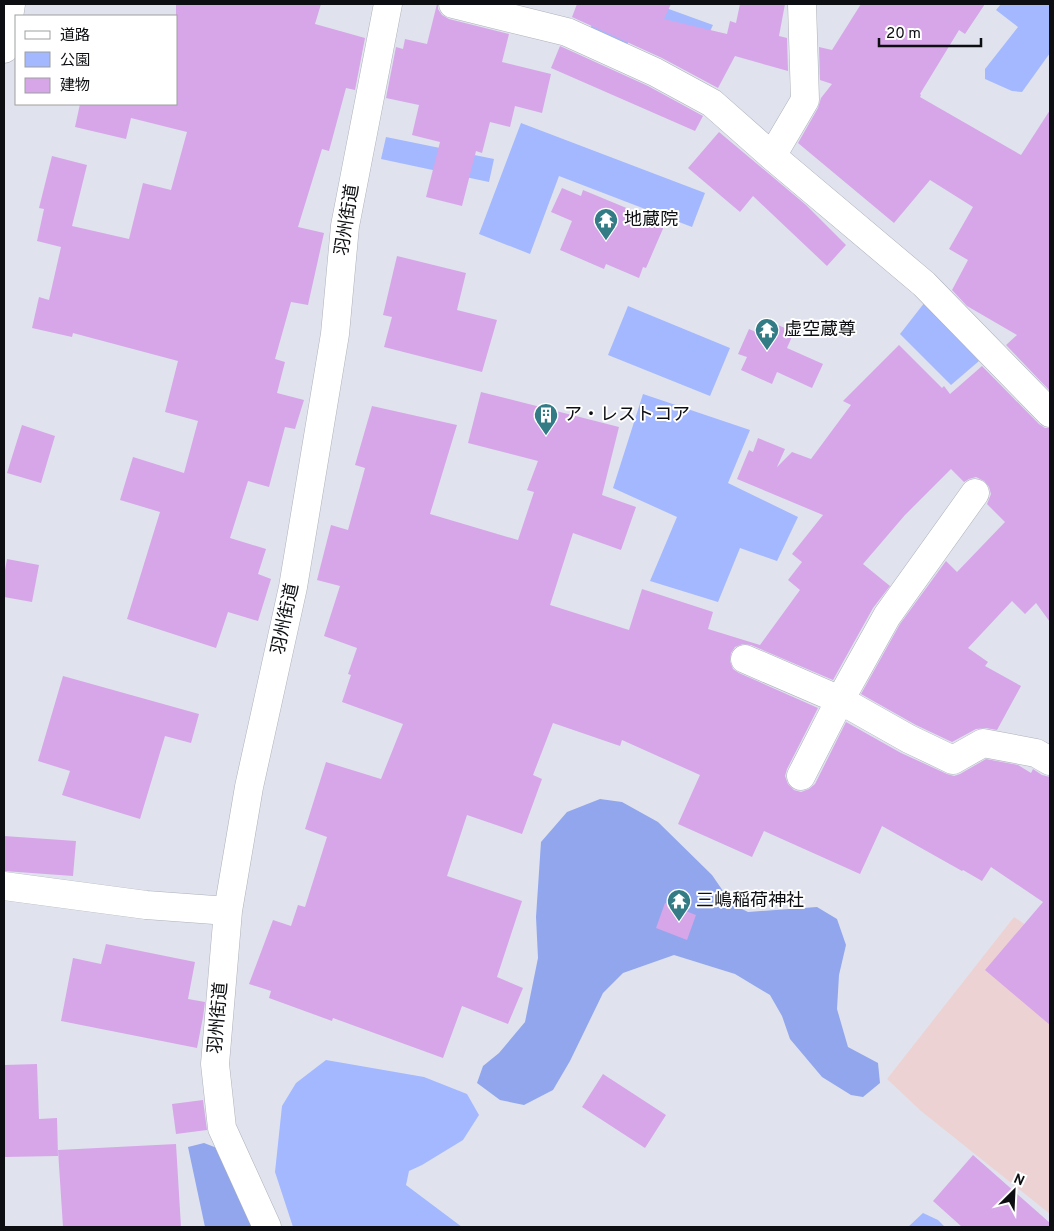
<svg xmlns="http://www.w3.org/2000/svg" width="1054" height="1231" font-family="Overpass,'Noto Sans JP',sans-serif">
	<style>
		.commercial { fill: #edd2d3 }
		.green { fill: #a3b8ff }
		.forest { fill: #91a6ed }
		.building { fill: #d6a6e9 }
		.lines { fill: none; stroke-linecap: round; stroke-linejoin: round }
		.street-casing { stroke: #adb1ba; stroke-width: 29 }
		.highway-casing { stroke: #adb1ba; stroke-width: 29 }
		.street { stroke: #fff; stroke-width: 28 }
		.highway { stroke: #fff; stroke-width: 28 }
		.labels { text-anchor: middle; dominant-baseline: central; stroke-width: 4; stroke-linejoin: round; paint-order: stroke }
		.street-label { font-size: 18px; fill: #0c0e11; stroke: #fff }
		.poi-label { font-size: 18px; fill: #0c0e11; stroke: #fff; text-anchor: start }
	</style>
	<rect width="100%" height="100%" fill="#e0e3ed"/>
	<path class="commercial" d="M1014,917L1050,941V1214L921,1111L887,1079Z"/>
	<path class="green" d="M612,4H655L713,25L703,46L637,18L626,48L589,34L596,10L609,13Z
		M1001,4H1050V53L1022,92L1012,91L985,79V69L1018,27L996,10Z
		M521,123L705,193L692,227L559,176L530,254L479,234Z
		M386,137L494,159L489,182L381,159Z
		M925,302L979,361L951,385L900,334Z
		M628,306L730,348L710,396L608,355Z
		M643,394L750,430L728,483L798,517L777,561L740,548L718,602L650,581L677,517L613,488Z
		M326,1060L424,1077L467,1094L479,1115L463,1140L422,1165L409,1171L406,1185L462,1227H293L275,1172L282,1106L296,1083Z
		M923,1213L938,1220L945,1227H908Z"/>
	<path class="forest" d="M600,799L622,802L658,822L712,875L732,904L748,912L817,907L837,919L846,945L839,975L837,1009L848,1047L878,1063L880,1083L863,1097L851,1095L822,1077L790,1039L782,1016L770,995L735,974L674,955L623,973L603,993L570,1061L553,1090L524,1105L500,1100L477,1083L483,1066L499,1053L525,1022L538,958L536,917L541,842L567,812Z
		M204,1143L217,1148L254,1227H205L188,1147Z"/>
	<path class="building" d="M176,4H321L315,24L365,38L355,90L346,88L329,151L322,149L298,227L324,233L308,305L291,302L275,359L285,362L277,393L304,400L295,429L285,427L269,487L248,481L230,538L266,549L258,574L271,579L258,621L228,612L216,648L127,619L160,512L120,500L133,457L184,473L198,421L165,412L178,361L73,333L72,337L32,328L39,297L49,300L61,247L37,241L44,209L39,208L52,156L87,165L72,226L129,239L143,183L171,190L187,132L131,118L126,139L75,127L80,104H176Z
		M437,4H438V9L442,15L449,19L509,34L502,62L551,74L542,113L515,106L510,127L490,122L482,153L476,151L462,206L426,197L440,142L412,135L419,105L386,98L396,47L403,49L405,39L427,44Z
		M577,4H671L664,19L727,34L730,21L736,23L740,4H785L779,36L787,38L788,71L735,56L718,88L662,58L572,17Z
		M861,4H985L965,34L959,30L920,94L921,95L920,97L1021,155L1050,110V391L1006,345L1017,335L967,306L952,290L968,260L949,249L973,207L930,180L894,223L798,143L818,108L821,98L832,84L820,80L819,47L832,50Z
		M560,46L648,86L703,116L695,131L551,68Z
		M719,132L806,205L846,245L827,266L753,196L740,212L688,168Z
		M562,188L581,196L583,190L665,224L646,268L643,267L639,278L606,264L604,269L560,250L572,221L551,212Z
		M397,256L466,273L457,310L497,320L482,372L384,347L392,317L383,315Z
		M764,319L794,332L787,348L823,364L812,388L777,372L772,384L741,370L747,357L738,354L749,329L758,333Z
		M899,345L942,388L944,386L950,394L982,366L1039,424L1045,428H1050V622L1036,603L1025,614L1012,601L968,648L988,662L985,666L1021,686L997,730L986,728L976,729L952,742L916,725L861,694L900,624L946,561L957,572L1005,522L987,504L991,494L989,487L984,481L976,477L969,479L964,482L951,469L905,515L863,564L890,586L873,608L833,680L751,645L743,644L735,647L731,653L730,661L733,669L739,673L818,708L787,769L785,776L788,784L794,790L801,792L809,789L815,784L846,722L901,753L947,774L954,776L960,774L986,759L1018,765L1031,773L1033,769L1042,775L1050,777V1025L985,970L1043,902L991,867L982,881L963,870L962,871L882,826L860,874L764,831L752,857L678,824L700,775L622,740L620,746L553,723L533,775L542,779L522,834L467,815L447,876L522,901L497,977L523,988L508,1024L462,1006L443,1058L333,1018L332,1021L269,998L271,991L249,984L273,920L291,926L298,905L305,907L327,837L305,829L326,762L381,779L403,724L342,702L351,675L348,674L357,648L324,636L340,586L317,580L331,525L348,530L365,468L355,465L372,406L457,425L430,514L518,540L534,492L527,490L538,461L468,443L481,392L619,427L602,495L636,507L621,550L573,533L550,605L629,630L642,589L713,612L708,629L760,645L800,590L788,580L802,562L792,554L823,515L737,479L749,450L753,452L758,438L785,449L777,467L792,452L811,459L851,405L843,401Z
		M22,425L55,436L41,483L7,473Z
		M7,559L39,565L32,602L4,597V576Z
		M63,676L199,714L191,743L165,736L140,819L62,795L70,771L38,761Z
		M4,836L76,841L73,876L4,871Z
		M665,903L696,915L687,940L656,928Z
		M106,944L195,962L188,999L205,1002L203,1017L197,1048L61,1021L73,958L101,964Z
		M37,1064L39,1119L57,1118L58,1156L4,1157V1065Z
		M603,1074L666,1115L645,1148L582,1107Z
		M203,1100L207,1130L176,1134L172,1104Z
		M176,1144L181,1227H63L58,1150Z
		M973,1155L1050,1223V1227H962L933,1201Z"/>
	<g class="lines">
		<g class="street-casing">
			<path id="street" d="M453,4L567,32L655,72L712,103L772,156L924,284L1050,413
				M772,156L805,100L802,4
				M745,659L840,700L909,739L953,760L983,743L1036,753L1050,761
				M801,776L840,700L887,616L975,493
				M4,886L146,905L228,911
				M267,1227L222,1128L215,1064L228,911L249,787L293,587L335,334L345,226L388,4"/>
		</g>
		<g class="highway-casing">
			<path id="highway" d="M4,49L11,4"/>
		</g>
		<use href="#street" class="street"/>
		<use href="#highway" class="highway"/>
	</g>
	<defs>
		<g id="temple-pin" transform="scale(1.25)"><path d="M0 17L-7.5 6A9.5 9.5 0 1 1 7.5 6Z" fill="#347c85" stroke="#fff"/><path d="M0-6L5-2H3V0L6.5 2.5H4V6H1.5V3h-3V6H-4V2.5H-6.5L-3 0V-2H-5Z" fill="#fff"/></g>
		<g id="building-pin" transform="scale(1.25)"><path d="M0 17L-7.5 6A9.5 9.5 0 1 1 7.5 6Z" fill="#347c85" stroke="#fff"/><path d="M-4-6H4V6H1V3H-1V6H-4ZM-2.5-4.3h1.7v1.8h-1.7ZM.8-4.3h1.7v1.8H.8ZM-2.5-1h1.7V.8h-1.7ZM.8-1h1.7V.8H.8Z" fill="#fff"/></g>
	</defs>
	<g fill-rule="evenodd">
		<use href="#temple-pin" x="606" y="220"/>
		<use href="#temple-pin" x="767" y="330"/>
		<use href="#building-pin" x="546" y="415"/>
		<use href="#temple-pin" x="679" y="901"/>
	</g>
	<g class="labels">
		<g class="street-label">
			<text transform="translate(348 220) rotate(-81)">羽州街道</text>
			<text transform="translate(286 619) rotate(-78)">羽州街道</text>
			<text transform="translate(219 1018) rotate(-85)">羽州街道</text>
		</g>
		<g class="poi-label">
			<text x="624" y="220">地蔵院</text>
			<text x="784" y="330">虚空蔵尊</text>
			<text x="564" y="415">ア・レストコア</text>
			<text x="696" y="901">三嶋稲荷神社</text>
		</g>
	</g>
	<rect width="1054" height="1231" fill="none" stroke="#0c0e11" stroke-width="10"/>
	<rect x="15" y="15" width="162" height="90" fill="#ffffff" stroke="#9e9fa0"/>
	<rect x="25" y="31" width="25" height="8" fill="#ffffff" stroke="#9e9fa0"/>
	<text x="60" y="40" font-size="15" fill="#0c0e11">道路</text>
	<rect x="25" y="52" width="25" height="15" fill="#a3b8ff" stroke="#9e9fa0"/>
	<text x="60" y="65" font-size="15" fill="#0c0e11">公園</text>
	<rect x="25" y="78" width="25" height="15" fill="#d6a6e9" stroke="#9e9fa0"/>
	<text x="60" y="90" font-size="15" fill="#0c0e11">建物</text>
	<g transform="translate(1014 1191) rotate(24)" stroke="#ffffff" stroke-width="4" paint-order="stroke">
	<path d="M0-4L9 19L0 12L-9 19Z" fill="#0c0e11"/>
	<text y="-8" font-size="14" font-weight="bold" text-anchor="middle" fill="#0c0e11">N</text>
	</g>
	<path d="M879 38v8h102v-8" fill="none" stroke="#0c0e11" stroke-width="2.5"/>
	<text x="886" y="38" font-size="15" fill="#0c0e11" stroke="#ffffff" stroke-width="4" paint-order="stroke">20 m</text>
</svg>
